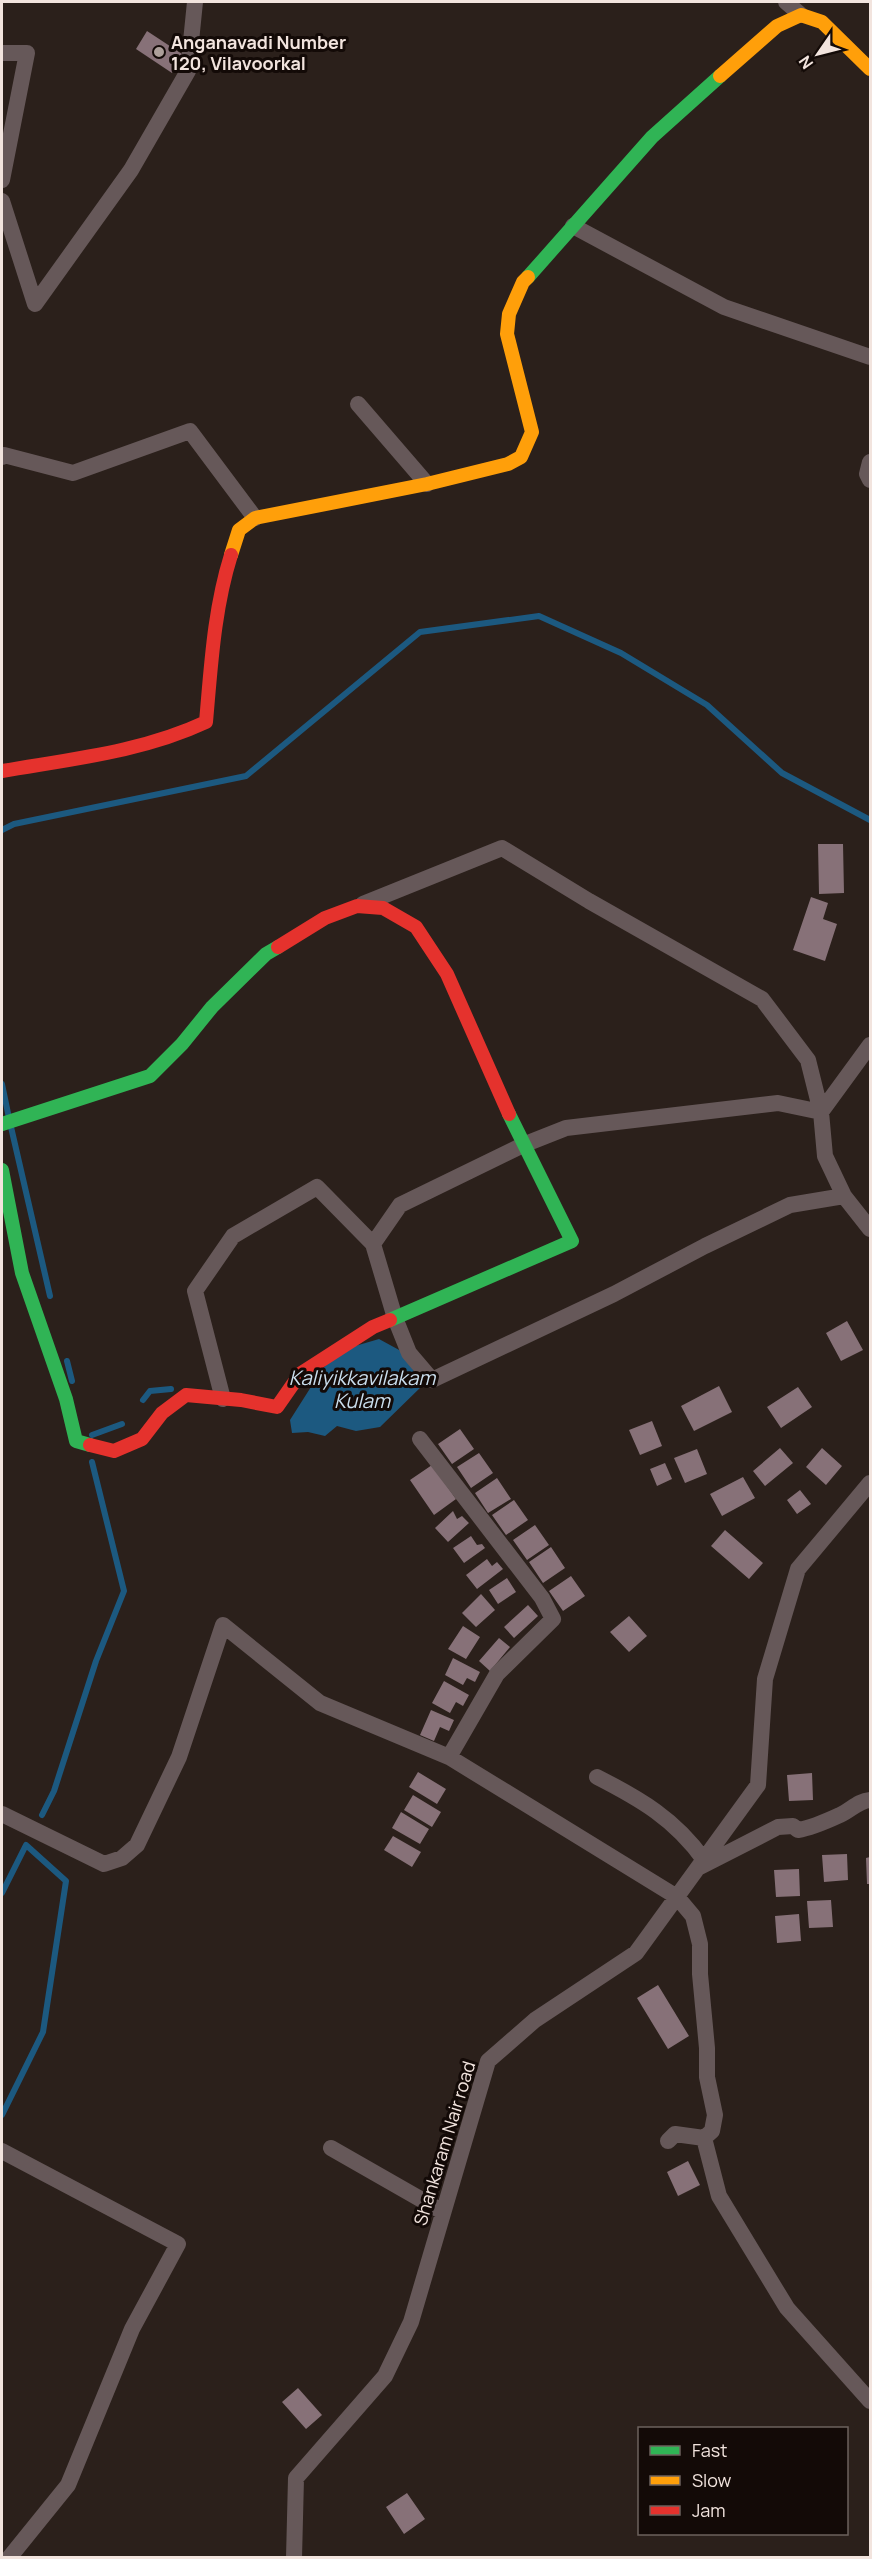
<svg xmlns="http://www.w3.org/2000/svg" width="872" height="2559" font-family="Manrope,sans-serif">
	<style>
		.water { fill: #1c5980 }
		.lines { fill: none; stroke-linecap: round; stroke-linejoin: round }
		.stream { stroke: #1c5980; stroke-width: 6 }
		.building { fill: #877178 }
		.street { stroke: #665859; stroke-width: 16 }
		.fast { stroke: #30b455; stroke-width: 14 }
		.slow { stroke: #ff9f0a; stroke-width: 14 }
		.jam { stroke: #e5322d; stroke-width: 14 }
		.poi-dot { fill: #ac9f9a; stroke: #130a07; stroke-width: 2 }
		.labels { text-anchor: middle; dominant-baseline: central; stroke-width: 6; stroke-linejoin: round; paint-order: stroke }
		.poi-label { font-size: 18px; font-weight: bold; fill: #f2e4de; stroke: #130a07; text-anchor: start }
		.street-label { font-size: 18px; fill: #f2e4de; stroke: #130a07 }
		.water-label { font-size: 20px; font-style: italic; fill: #cadeed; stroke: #130a07 }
	</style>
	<rect width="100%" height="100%" fill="#2b201b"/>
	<path class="water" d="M379,1339L401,1351L423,1385L380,1427L356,1431L337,1426L325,1436L308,1432L292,1433L290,1420L323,1368L345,1349Z"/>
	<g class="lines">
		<path class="stream" d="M2,830L14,824L246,776L420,632L539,616L621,653L707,705L782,773L870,820
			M2,1084L9,1118
			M11,1127L50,1296
			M67,1361L72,1381
			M143,1400L150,1391L171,1389
			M92,1435L122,1424
			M42,1815L54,1791L96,1661L124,1591L92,1462
			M2,1893L26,1845L66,1881L43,2032L2,2115"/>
	</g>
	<path class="building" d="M147,31L182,54L172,73L136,49Z
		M818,844H843L844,893L819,894Z
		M811,897L828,903L823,919L837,924L825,961L793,950Z
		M847,1321L863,1350L841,1361L826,1333Z
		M719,1386L732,1412L694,1431L681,1406Z
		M798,1387L812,1407L781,1428L767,1407Z
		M652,1421L662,1446L640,1455L629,1430Z
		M460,1429L474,1449L452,1464L438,1444Z
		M780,1448L793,1463L765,1486L753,1471Z
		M822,1448L842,1466L826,1485L806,1467Z
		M697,1449L707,1474L685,1483L674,1458Z
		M479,1453L493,1473L471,1488L457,1467Z
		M665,1463L672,1479L657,1486L650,1469Z
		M432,1465L456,1499L434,1515L410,1480Z
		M743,1477L755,1498L722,1516L710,1494Z
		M497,1478L511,1499L488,1513L475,1493Z
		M800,1490L811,1504L797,1514L787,1500Z
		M514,1500L528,1520L506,1535L492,1515Z
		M453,1511L457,1519L462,1516L469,1523L448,1542L435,1528Z
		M535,1525L549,1545L527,1560L513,1540Z
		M725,1530L763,1563L749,1579L711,1546Z
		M471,1536L477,1545L482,1544L485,1548L464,1563L453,1548Z
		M551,1547L565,1568L543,1583L529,1562Z
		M487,1559L492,1566L497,1562L503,1569L477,1589L466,1575Z
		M571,1576L585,1596L563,1611L549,1591Z
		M507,1578L516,1592L498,1604L489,1590Z
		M481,1594L495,1610L476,1627L462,1613Z
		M528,1605L538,1616L514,1638L504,1627Z
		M629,1616L647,1636L629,1652L610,1632Z
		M463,1626L480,1637L466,1659L448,1649Z
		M499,1638L510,1647L490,1671L479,1661Z
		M453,1658L480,1672L475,1682L467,1678L463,1685L445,1675Z
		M444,1681L469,1695L463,1706L456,1702L450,1713L432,1703Z
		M431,1710L454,1720L449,1731L440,1727L434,1741L420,1735Z
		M418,1772L446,1789L437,1804L409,1787Z
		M812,1773L813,1800L789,1801L787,1775Z
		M413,1795L441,1812L432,1827L404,1810Z
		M401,1812L429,1829L420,1844L392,1828Z
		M393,1836L421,1852L412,1867L384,1850Z
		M847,1854L848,1880L824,1882L822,1855Z
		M870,1857V1884H867L866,1858Z
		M799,1869L800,1896L776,1897L774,1870Z
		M831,1900L833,1927L809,1928L807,1901Z
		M799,1914L801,1941L777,1943L775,1916Z
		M658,1985L689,2036L668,2049L637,1998Z
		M688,2161L700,2185L678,2196L667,2172Z
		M298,2388L322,2415L306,2429L282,2402Z
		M407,2493L425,2519L404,2534L386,2507Z"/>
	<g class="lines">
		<path class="street" d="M786,2L801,15
			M2,53H27L2,180
			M2,201L35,304L131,170L188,71L195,2
			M573,226L724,307L870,357
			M358,404L427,484
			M2,457L4,455L73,473L190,431L255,518
			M870,462L867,474L870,480
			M870,1045L821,1112L825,1156L844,1196L870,1229
			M373,1244L395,1318L409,1353L432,1380L614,1294L705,1246L790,1205L844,1196
			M223,1399L195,1291L233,1236L317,1187L373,1244L400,1205L523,1145L566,1128L778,1103L821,1112L808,1060L762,999L589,901L502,848L363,904
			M420,1439L542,1598L553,1619L497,1674L449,1757
			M597,1777C640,1799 675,1819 704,1860
			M2,1814L104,1864L122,1858L137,1845L179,1757L223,1625L320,1703L449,1757L677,1897L693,1916L700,1944V1974L707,2048V2077L715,2115L712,2131L704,2138L675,2134L668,2141
			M700,1867L778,1827L793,1826L798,1830C812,1828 827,1821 840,1815C851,1810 858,1801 870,1800
			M704,2138L719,2196L787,2308L870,2401
			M331,2148L443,2212
			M2,2151L178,2244L132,2329L68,2485L9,2558
			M294,2558L296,2478L385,2376L411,2322L488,2061L535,2020L636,1953L758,1785L765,1679L798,1569L870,1483"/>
		<path class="fast" d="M528,277L652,137L720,76
			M2,1124L150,1076L182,1044L212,1007L266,954L278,947
			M2,1170L22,1273L66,1399L76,1441L90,1445
			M390,1320L572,1241L509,1114"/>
		<path class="slow" d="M720,76L777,26L801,15L822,22L870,69
			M231,555L239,530L255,518L427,484L508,464L521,457L532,432L507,334L509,314L523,282L528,277"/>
		<path class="jam" d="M2,771C71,759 142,752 206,722C211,666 214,609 231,555
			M278,947L325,918L357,906L383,908L416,927L447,974L509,1114
			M90,1445L114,1451L142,1439L162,1413L186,1395L241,1400L277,1407L300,1374L373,1327L390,1320"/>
	</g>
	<circle class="poi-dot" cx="159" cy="52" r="6"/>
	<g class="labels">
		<g class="poi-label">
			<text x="171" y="42">Anganavadi Number<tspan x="171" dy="21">120, Vilavoorkal</tspan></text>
		</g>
		<g class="street-label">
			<text transform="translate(444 2143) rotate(-73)">Shankaram Nair road</text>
		</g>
		<g class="water-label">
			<text x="362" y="1377">Kaliyikkavilakam<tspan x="362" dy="23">Kulam</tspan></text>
		</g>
	</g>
	<rect width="872" height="2559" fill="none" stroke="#f2e4de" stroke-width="6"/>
	<rect x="638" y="2427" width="210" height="108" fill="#130a07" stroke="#6c615d" stroke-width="1.5"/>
	<rect x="650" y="2446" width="30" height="9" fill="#30b455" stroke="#6c615d" stroke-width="1.5"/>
	<text x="692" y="2457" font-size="18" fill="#f2e4de">Fast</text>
	<rect x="650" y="2476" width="30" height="9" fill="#ff9f0a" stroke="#6c615d" stroke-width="1.5"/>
	<text x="692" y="2487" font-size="18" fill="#f2e4de">Slow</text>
	<rect x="650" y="2506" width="30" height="9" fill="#e5322d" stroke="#6c615d" stroke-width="1.5"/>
	<text x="692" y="2517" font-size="18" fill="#f2e4de">Jam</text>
	<g transform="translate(818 54) rotate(235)" stroke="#130a07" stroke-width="4.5" paint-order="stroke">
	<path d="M0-4.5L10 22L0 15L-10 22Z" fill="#f2e4de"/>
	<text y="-9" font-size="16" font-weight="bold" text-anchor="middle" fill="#f2e4de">N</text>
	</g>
</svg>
